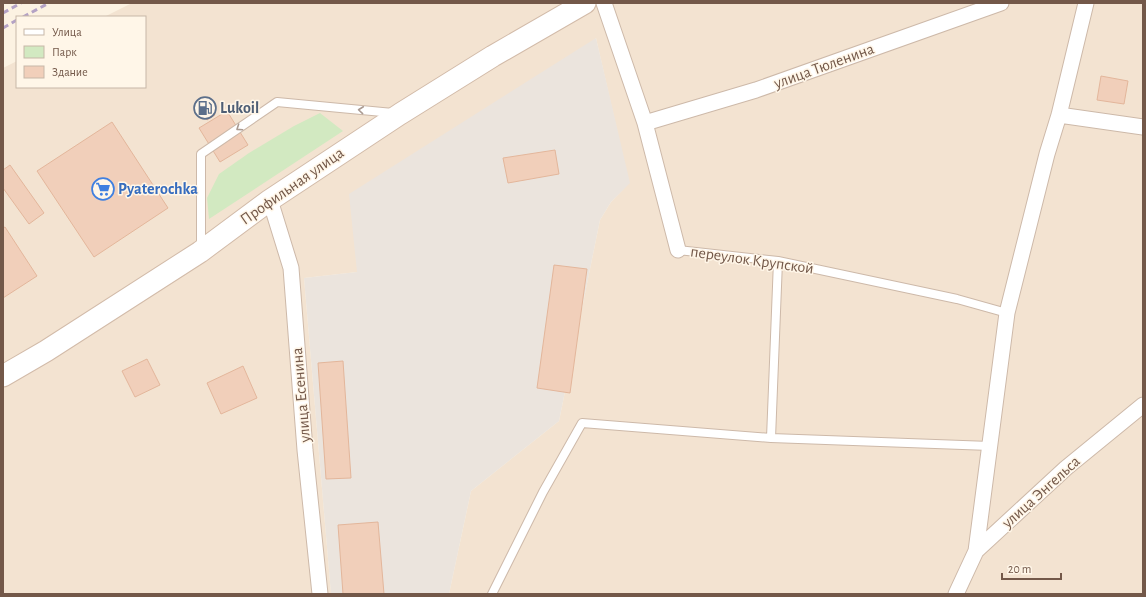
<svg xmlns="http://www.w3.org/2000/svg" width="1146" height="597" font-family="'Alegreya Sans',sans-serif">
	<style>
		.residential { fill: #f3e3d1 }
		.industrial { fill: #ebe4dd }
		.green { fill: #d2e9c1 }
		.building { fill: #f1cfba; stroke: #e3b69b }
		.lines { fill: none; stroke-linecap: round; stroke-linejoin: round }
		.service-casing { stroke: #cdb9a9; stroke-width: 10 }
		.minor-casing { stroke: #cdb9a9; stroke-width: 17 }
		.secondary-casing { stroke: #d2bba9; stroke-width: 23 }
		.service { stroke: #fff; stroke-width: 8 }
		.minor { stroke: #fff; stroke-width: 15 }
		.secondary { stroke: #fff; stroke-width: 21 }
		.rail { stroke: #b4a2c5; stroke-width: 3; stroke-dasharray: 6 4; stroke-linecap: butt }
		.oneway { stroke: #ab9b92 }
		.labels { text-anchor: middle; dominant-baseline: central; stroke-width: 3; stroke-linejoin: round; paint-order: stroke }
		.street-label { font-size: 16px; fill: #735849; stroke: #fff6e8 }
		.service-label { font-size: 16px; font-weight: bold; fill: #4e5e75; stroke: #fff6e8; text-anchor: start }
		.shop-label { font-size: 16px; font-weight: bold; fill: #366cbe; stroke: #fff6e8; text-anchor: start }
	</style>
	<rect width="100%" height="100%" fill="#fcf2e2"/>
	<path class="residential" d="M132,3H1143V594H449L471,491L559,421L600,220L611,202L629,183L596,38L357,272L304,278L331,594H3V68L17,61V87H145V17H104Z"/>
	<path class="industrial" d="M596,38L630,183L611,202L600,220L559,421L471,491L449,594H331L304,278L357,272L349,194Z"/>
	<path class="green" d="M320,113L343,131L209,219L207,198L219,174L249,153L294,126Z"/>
	<path class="building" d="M1101,76L1128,81L1124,104L1097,100Z
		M204,97L215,115L207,120L196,102Z
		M227,111L248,145L220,162L199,128Z
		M112,122L168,208L94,257L37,171Z
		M555,150L559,174L508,183L503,158Z
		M10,165L44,213L29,224L3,188V170Z
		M5,227L37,276L3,298V228Z
		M554,265L587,269L570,393L537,388Z
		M147,359L160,385L135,397L122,371Z
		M343,361L351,478L326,479L318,363Z
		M243,366L257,398L221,414L207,383Z
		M378,522L384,594H343L338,525Z"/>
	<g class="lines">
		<g class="service-casing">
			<path id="service" d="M201,248V154L277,102L393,113
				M678,250L778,261L957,299L1007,313
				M771,438L778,261
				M492,594L543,492L582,423L771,438L990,446"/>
		</g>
		<g class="minor-casing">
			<path id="minor" d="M604,3L645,123L678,250
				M1059,115L1143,127
				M645,123L756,90L1001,3
				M270,200L291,268L305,450L320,594
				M976,551L1007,313L1047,154L1059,115L1086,3
				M956,594L976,551L1066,468L1143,405"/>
		</g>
		<g class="secondary-casing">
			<path id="secondary" d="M3,376L46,351L200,252L270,200L400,114L493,56L585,3"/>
		</g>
		<use href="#service" class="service"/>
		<use href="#minor" class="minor"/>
		<use href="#secondary" class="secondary"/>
		<path class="rail" d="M3,13L21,3
			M23,17L49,3
			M3,28L17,20"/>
	</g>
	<defs><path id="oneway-chevron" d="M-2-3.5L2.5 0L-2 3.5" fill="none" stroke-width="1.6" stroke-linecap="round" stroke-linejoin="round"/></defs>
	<g class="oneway">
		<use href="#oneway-chevron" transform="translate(361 110) rotate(-174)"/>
		<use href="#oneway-chevron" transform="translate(239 128) rotate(146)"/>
	</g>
	<defs>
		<g id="fuel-ring" transform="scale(1.15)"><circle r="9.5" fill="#fff6e8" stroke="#5c6f8a" stroke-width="1.5"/><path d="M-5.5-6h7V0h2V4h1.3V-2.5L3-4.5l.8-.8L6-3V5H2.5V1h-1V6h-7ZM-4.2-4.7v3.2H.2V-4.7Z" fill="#5c6f8a"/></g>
		<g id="supermarket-ring" transform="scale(1.15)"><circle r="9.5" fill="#fff6e8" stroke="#3f7fe0" stroke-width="1.5"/><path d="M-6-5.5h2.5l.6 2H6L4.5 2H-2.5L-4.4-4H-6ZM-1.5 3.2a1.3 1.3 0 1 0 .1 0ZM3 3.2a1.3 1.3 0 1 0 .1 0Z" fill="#3f7fe0"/></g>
	</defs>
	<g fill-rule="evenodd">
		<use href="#fuel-ring" x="205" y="108"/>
		<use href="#supermarket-ring" x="103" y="189"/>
	</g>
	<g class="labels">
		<g class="street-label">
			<text transform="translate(824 66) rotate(-20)">улица Тюленина</text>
			<text transform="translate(292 186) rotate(-35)">Профильная улица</text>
			<text transform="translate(752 260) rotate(8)">переулок Крупской</text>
			<text transform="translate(301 395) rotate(-95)">улица Есенина</text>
			<text transform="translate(1041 492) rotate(-42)">улица Энгельса</text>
		</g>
		<g class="service-label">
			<text x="220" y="108">Lukoil</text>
		</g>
		<g class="shop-label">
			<text x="118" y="189">Pyaterochka</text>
		</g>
	</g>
	<rect width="1146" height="597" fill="none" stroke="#735849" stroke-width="8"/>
	<rect x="16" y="16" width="130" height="72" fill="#fff6e8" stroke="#c7b7a8"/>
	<rect x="24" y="29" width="20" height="6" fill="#ffffff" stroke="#c7b7a8"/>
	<text x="52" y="36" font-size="12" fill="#735849">Улица</text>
	<rect x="24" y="46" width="20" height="12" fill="#d2e9c1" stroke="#c7b7a8"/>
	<text x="52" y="56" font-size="12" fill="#735849">Парк</text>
	<rect x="24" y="66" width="20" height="12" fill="#f1cfba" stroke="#c7b7a8"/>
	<text x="52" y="76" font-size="12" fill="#735849">Здание</text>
	<path d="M1002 573v6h59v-6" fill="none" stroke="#735849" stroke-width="2"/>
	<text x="1008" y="573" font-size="12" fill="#735849" stroke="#fff6e8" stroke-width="3" paint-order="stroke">20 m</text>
</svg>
